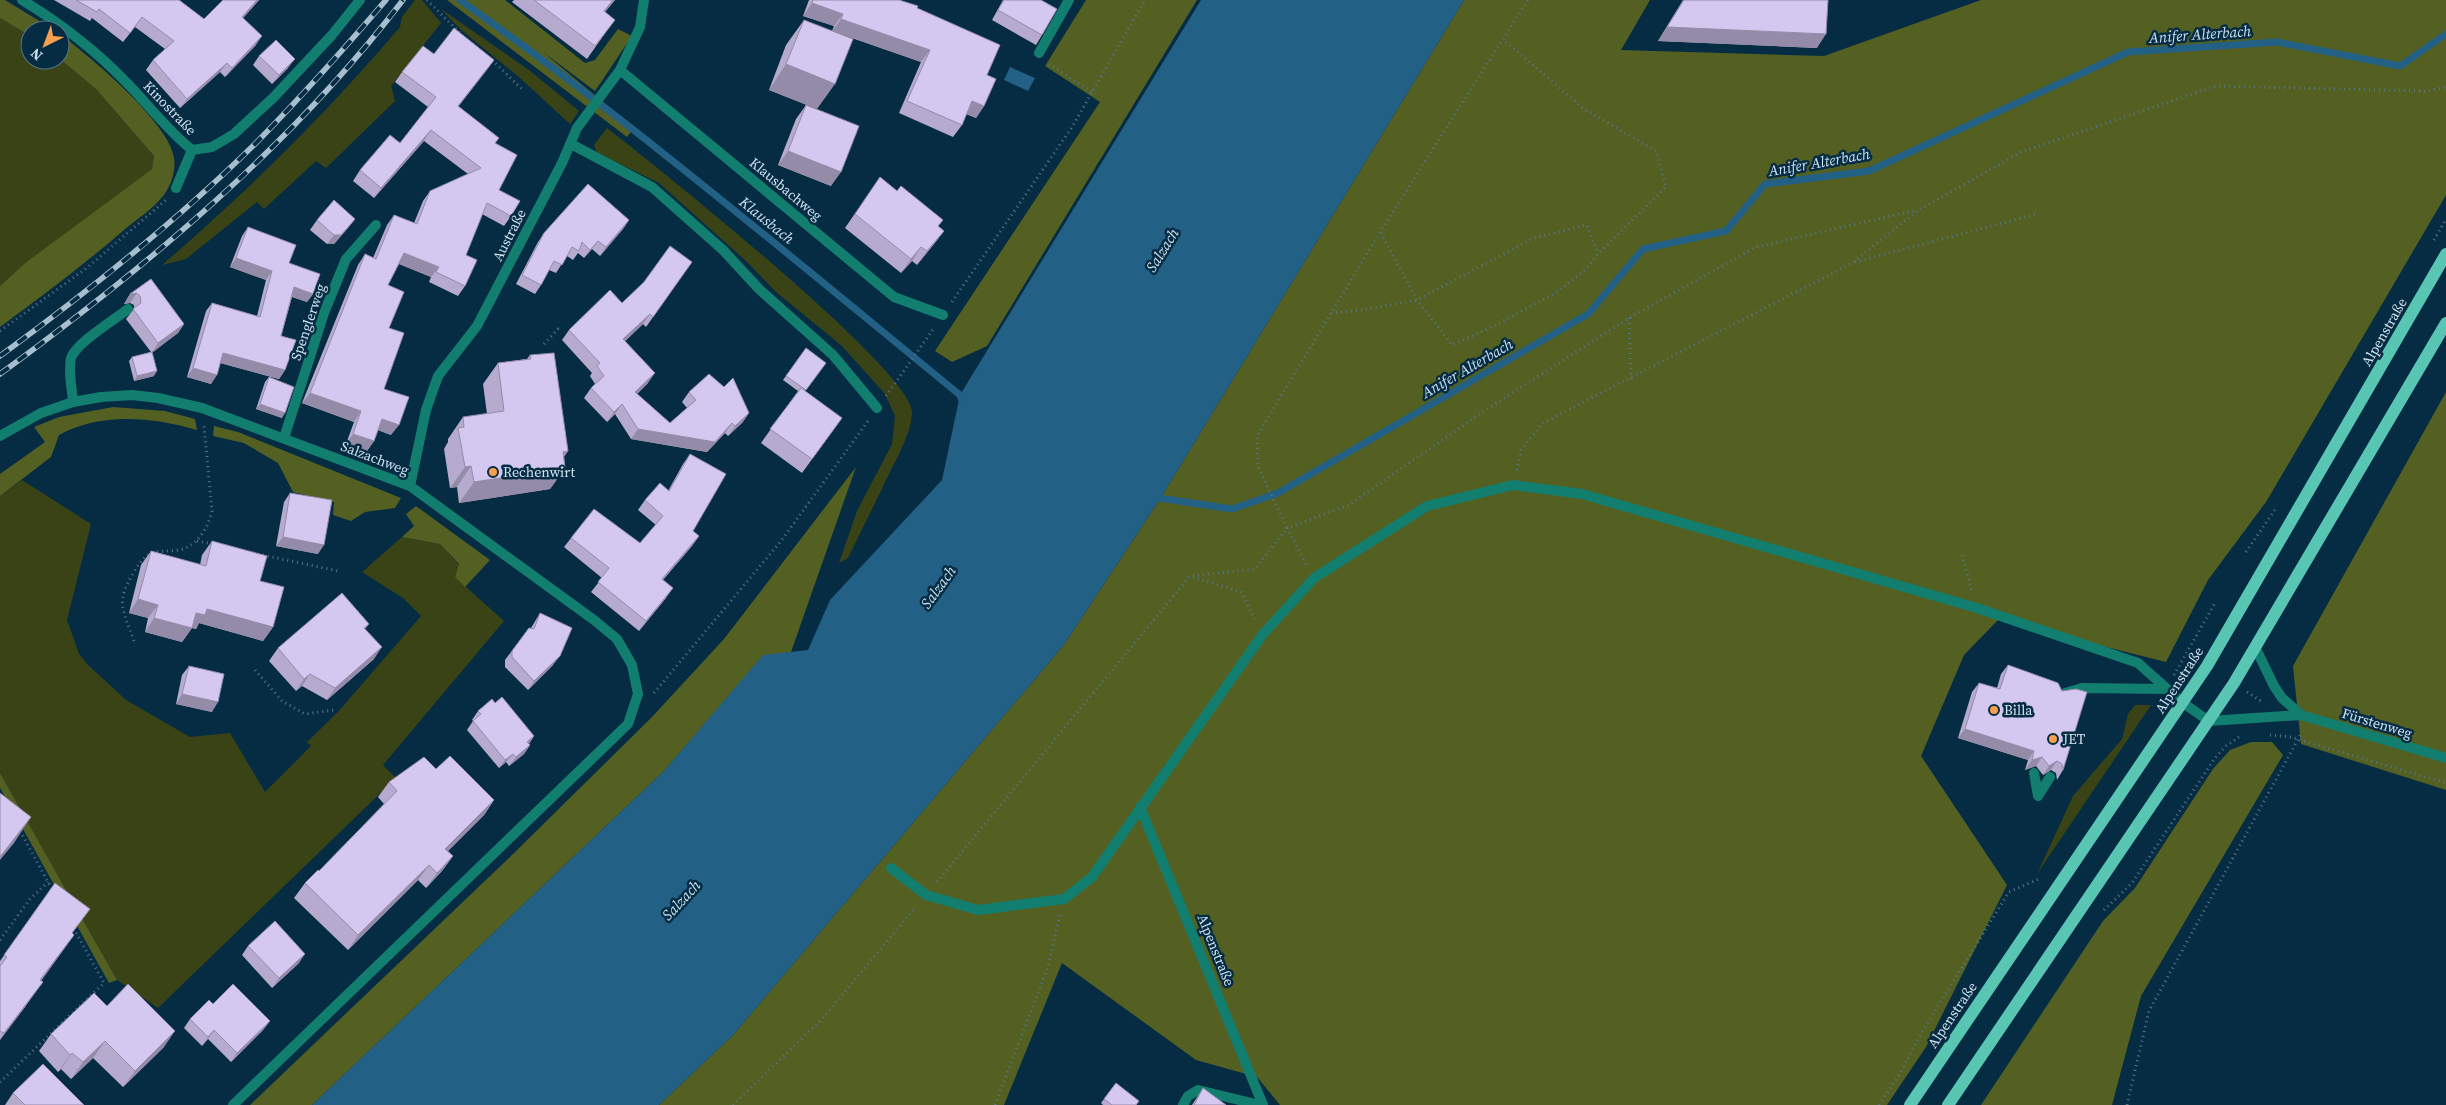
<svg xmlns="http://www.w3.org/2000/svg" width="2446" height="1105" font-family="'Source Serif 4',serif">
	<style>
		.green { fill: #394315 }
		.forest { fill: #536022 }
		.water { fill: #236086 }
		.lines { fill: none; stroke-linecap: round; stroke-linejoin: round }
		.stream { stroke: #236086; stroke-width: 7 }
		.path { stroke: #577589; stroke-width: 3; stroke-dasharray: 1 4; stroke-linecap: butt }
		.service { stroke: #127e6f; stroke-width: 10 }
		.minor { stroke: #127e6f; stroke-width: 10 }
		.primary { stroke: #58c6b3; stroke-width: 12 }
		.rail-casing { stroke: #a7bece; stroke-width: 5.5 }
		.rail { stroke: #062c43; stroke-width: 4; stroke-dasharray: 11; stroke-linecap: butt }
		.wall { fill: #b6abce }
		.shaded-wall { fill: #948ba8 }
		.building { fill: #d4c7f0; stroke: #948ba8 }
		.poi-dot { fill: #f99f4d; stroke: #062c43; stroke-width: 2 }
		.labels { text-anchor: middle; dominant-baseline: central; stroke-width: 5; stroke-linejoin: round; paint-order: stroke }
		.street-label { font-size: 14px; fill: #cfe2f1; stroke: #062c43 }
		.poi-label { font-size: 14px; fill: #cfe2f1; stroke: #062c43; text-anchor: start }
		.water-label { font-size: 15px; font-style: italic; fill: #cae1f3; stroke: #062c43 }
	</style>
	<rect width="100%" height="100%" fill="#062c43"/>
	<path class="green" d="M415,0H422L441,23L391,86L395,101L326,168L316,161L264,209L257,202L186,259L162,265C249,190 325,115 400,27L402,17Z
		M441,9L529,70L579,111L570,124L520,78L461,30Z
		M0,18L30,36V60L60,59L97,90L154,156L152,169L25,263L0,286Z
		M607,128C651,162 915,372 912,413C911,435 897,457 888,476C875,504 861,531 848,558L839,563L857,511L892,444L895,416L885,394L842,346L776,292L747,262L659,183L597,153L594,145Z
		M22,480L91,524L67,620L79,654L87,664L126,700L190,737L230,733L265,792L311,746L307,742L338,712L421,616L403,598L362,572L402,537L440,544L459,565L455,577L504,621L383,765L396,778L158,1008L117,980L0,773V496Z
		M2135,705H2151L2037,874L2073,796L2122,739L2128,714Z"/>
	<path class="forest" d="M0,0H5L54,30H30V36L0,18Z
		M447,0H505L585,63L595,60L618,29L632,36L595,91L543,52L634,128L627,137Z
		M1086,0H1197L987,346L952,362L935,351L1100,102L1045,66Z
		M1464,0H1650L1621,50L1824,56L1981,0H2446V195L2266,502L2208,580L2166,662L1998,620L1964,655L1921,756L2007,885L1926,1047L1887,1105H1280L1257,1077L1196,1060L1062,963L1004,1105H659L733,1035L1063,646L1160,499Z
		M60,34C88,55 170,123 174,158C176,171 171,186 163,196C153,209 137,219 125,229C85,264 43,295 0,327V286L25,263L152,169L154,156L97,90L60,59Z
		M2446,392V790L2301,744L2293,666Z
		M113,407L165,411L195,419L197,430C153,417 100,412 59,435L51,457L0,496V474L45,442L34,427L59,417Z
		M214,426L238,432L401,498L395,508L365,512L351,521L333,515L334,502L293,492L278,463L244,443L213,436Z
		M856,467L791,652L763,656L664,771L312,1105H250L511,856L652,717L724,639Z
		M416,506L490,560L465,587L455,577L459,564L440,544L402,537L414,526L406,514Z
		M2251,742H2272L2283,755L2141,996L2112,1105H1981L2103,921L2135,888L2213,769L2230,750Z
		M0,773L117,980L109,983L0,788Z"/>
	<path class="water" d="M1201,0H1464L1160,499L1063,646L733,1035L659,1105H312L664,771L763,655L808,650L830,600L942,480L960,395Z
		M1010,67L1035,78L1028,91L1004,80Z"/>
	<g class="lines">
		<path class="stream" d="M460,0C633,123 796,261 960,395L963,404
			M1152,497L1232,509L1278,493L1588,314L1643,249L1726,231L1765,184L1869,171L2128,52L2277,42L2400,66L2446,34"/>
		<path class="path" d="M427,0L462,35
			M492,60L524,91
			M1049,64L1092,92
			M1381,233L1417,300L1452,345L1492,327L1557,292L1585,270L1598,254L1666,187L1656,151L1584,109L1504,40
			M2434,240L2446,219
			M1855,262L2037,214
			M952,302L1072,127L1145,0
			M1331,313L1361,310L1417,300L1534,238L1587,225L1598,254
			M1629,318L1631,379
			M0,331L88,267L166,200
			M544,344L558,329L561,331
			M886,396L934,328
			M1517,470L1521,450L1543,423L1852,263L1919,210L2021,152L2216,86L2427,91L2446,87
			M197,541L213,544
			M2246,552L2276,508
			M253,553L338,571
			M1962,555L1972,591
			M1306,564L1287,528L1349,505L1481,413L1629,318L1756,247L1917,210
			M1193,577L1241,592L1255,619
			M134,641C123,610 115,602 134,572C139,564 143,557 152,553C160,550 171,552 179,550C198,546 208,527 212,511L204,426
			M255,670L282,701L305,714L334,710
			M2174,675L2215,603
			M2247,692L2261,701
			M654,693L781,541L868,421
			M2270,735L2290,737L2446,783
			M20,831L53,891
			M937,882L1190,576L1255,569L1287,528L1258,467L1257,436L1380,232L1528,0
			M2104,910L2132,883L2215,758L2226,746L2239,737
			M0,940L30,899L48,882
			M0,1082L104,983L73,927
			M733,1105L822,1019L915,908
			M995,1105L1048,967L1060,914
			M1879,1105L1900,1074L1923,1030L2009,892L2041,878
			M2127,1105L2149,1011L2302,732"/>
		<path class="service" d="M1039,53L1069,0
			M176,188L192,150
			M73,402C72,388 68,372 71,358C76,343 114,320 128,309
			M2065,693L2082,688L2166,689
			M2034,773L2038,796
			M2038,796L2050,777
			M1140,807L1263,1105
			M891,868L926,895L978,910L1064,899L1092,877L1263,634L1314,578L1427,506L1513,485L1582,494L1977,608L2138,663L2183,703L2209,721
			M1183,1105L1188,1096L1198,1090L1260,1105"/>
		<path class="minor" d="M22,0C60,23 94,49 125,81C148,104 166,129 192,150L212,147L234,134L274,97L332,35L360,0
			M620,70L894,297L943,315
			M571,144L652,187L723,250L759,289L833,355L877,408
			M0,436L41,413L73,402L101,397L132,395L158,398L202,408L410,486L594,620L617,639L632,665L638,694L628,724L233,1105
			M284,438L324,313L346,259L376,225
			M410,486L426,410L438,376L477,326L562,163L577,128L620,70L640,27L644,0
			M2256,649L2274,686L2282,698L2301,715L2446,758
			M2209,721L2301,715"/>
		<path class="primary" d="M1910,1105L2207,666L2446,254
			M1948,1105L2234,683L2446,323"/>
		<g class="rail-casing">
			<path id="rail" d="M0,356C89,291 177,221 256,143C301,97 344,49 386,0
				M0,374C148,266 291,146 403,0"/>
		</g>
		<use href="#rail" class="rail"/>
	</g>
	<path class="wall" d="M54,0H179L204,19L223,0H259L243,18L256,45L225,77L220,72L180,108L146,70L153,60L165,49L135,27L123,42L92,18L90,21Z
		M514,0H615L605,12L606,32L587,59L512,2Z
		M809,0H899L917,8L987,75L984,106L976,118L966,114L962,125L953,137L899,113L921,62L832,31L834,26L803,16Z
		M1003,0H1041L1042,35L1036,45L992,20Z
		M1683,0H1828L1817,48L1658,41Z
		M804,20L817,109L769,90L786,45Z
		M434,54L494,60L458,107L495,144L499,190L511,216L504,226L482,214L466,255L465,286L458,296L429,282L431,277L399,264L388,285L389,328L384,389L391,435L378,430L374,441L367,451L346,444L354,422L302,403L358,265L365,254L373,258L387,225L394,215L414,223L423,201L430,191L468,174L424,141L374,198L353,181L360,170L400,143L428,107L395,82L402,72Z
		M259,56L288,68L272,84L253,65Z
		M806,105L831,186L778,165L796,119Z
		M880,177L897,191L943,220L938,226L944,231L934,244L917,265L912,261L901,273L845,228Z
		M355,219L348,228L334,244H327L310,230L317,220Z
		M629,220L623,229L600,256L592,249L584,258L578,253L573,260L567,256L556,273L549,270L541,285L535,294L516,284L538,242L544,233Z
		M248,227L289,263L313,294L307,302L292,297L281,336L285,370L279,379L220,363L211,384L187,377L206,311L212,303L257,316L266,280L230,267L242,236Z
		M692,262L646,327L643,324L625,341L648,383L637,394L670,423L687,408L682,402L689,392L749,413L742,423L728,436L725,433L707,452L631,439L615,414L607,422L584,398L591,388L595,384L590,376L592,373L562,340L569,330L622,303Z
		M151,279L184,324L178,333L152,352L154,376L134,381L129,361L132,357L151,352L126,319L134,309V305L130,303L124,304L130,294Z
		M806,348L826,363L805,391L842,418L802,473L761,443L798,391L783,380Z
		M530,355L568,451L564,457L565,468L550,489L459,503L457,487L450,488L444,449L448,442V439L463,417L487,414L483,384L498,363L527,359Z
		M269,377L282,418L256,409L265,382Z
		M690,454L693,531L699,536L692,546L663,580L666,598L639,631L591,592L602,578L564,547L571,538L640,543L656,525L638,510L645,500L668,491L683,464Z
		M290,493L318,554L276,546L284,502Z
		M212,541L260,581L273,627L263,641L199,623L196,629L192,628L182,642L145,632L148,618L129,613L141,565L151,551L200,565L202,555Z
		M540,613L553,665L528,690L505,667V660L529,628H531Z
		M369,624L365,629L374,659L327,700L302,686L296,691L269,661L278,648Z
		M2008,665L2058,683L2063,770L2057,780L2056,773L2051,770L2043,775L2036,766L2025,770L2028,760L1958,738L1972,692L1979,683L1997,688L2001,674Z
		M189,666L212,712L176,704L182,675Z
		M495,703L534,736L529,744L530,745L524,754L509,766L506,762L499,768L467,730L473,721L472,720L478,711Z
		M436,769L494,800L484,815L448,851L453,856L442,871L426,888L418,880L348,950L294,898L305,883L319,871L384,804L378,797L389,782Z
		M55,883L72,933L74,935L41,981L25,1007L0,1040V961Z
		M248,946L299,963L272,988L242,955Z
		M107,1006L164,1047L123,1087L93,1058L71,1079L61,1069L58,1072L39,1051L51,1034Z
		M190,1019L270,1021L263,1030L231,1062L208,1039L202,1046L184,1028Z
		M1116,1083L1136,1105H1103L1101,1103Z
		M1203,1088L1226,1105H1192Z
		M13,1093L84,1105H5Z"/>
	<path class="shaded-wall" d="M257,0H259L236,26L242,17Z
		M613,0H615L595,24L604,11Z
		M812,3L843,14L834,26L803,16Z
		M841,19L930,50L921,62L832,31Z
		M1667,27L1826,34L1817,48L1658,41Z
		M262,36L256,45L225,77L232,68Z
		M295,59L288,68L272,84L279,75Z
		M494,60L487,70L450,117L458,106Z
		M227,63L220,72L180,108L187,99Z
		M786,64L835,84L817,109L769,90Z
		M972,101L984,106L976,118L964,113Z
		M431,130L424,141L374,198L381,188Z
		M788,151L841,172L831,186L778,165Z
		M355,219L348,228L334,244H327L334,235Z
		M629,220L623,229L600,256L606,247Z
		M944,231L934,244L917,265L927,251Z
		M598,241L592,249L584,258L590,250Z
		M921,247L912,261L901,273L911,259Z
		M404,253L439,267L431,277L397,263Z
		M236,258L272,271L266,280L230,267Z
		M294,287L313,294L307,302L288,295Z
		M137,293L130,303L124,304L130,294Z
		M650,314L643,324L616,350L623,339Z
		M184,324L178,333L152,353L158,343Z
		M223,353L285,370L279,379L217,362Z
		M193,368L217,375L211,384L187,377Z
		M157,371L154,376L134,381L137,376Z
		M655,373L648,383L628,402L635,392Z
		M310,393L361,411L354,422L302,403Z
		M260,404L285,413L282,418L256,409Z
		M622,404L615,414L607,422L614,412Z
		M749,413L742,423L728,436L735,426Z
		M382,419L399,425L391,435L375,429Z
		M732,423L725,433L707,452L631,439L638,429Z
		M353,434L374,441L367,451L346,444Z
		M568,451L554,470L565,468L550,489L459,503L474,482L563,452Z
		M471,466L457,487L450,488L465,467Z
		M699,536L692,546L655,588L662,579Z
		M283,537L324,545L318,554L276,546Z
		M673,588L666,598L639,631L646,621Z
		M138,599L158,605L148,618L129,613Z
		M207,609L273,627L263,641L199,623L196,629L192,628L182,642L145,632L154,618L196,613Z
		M382,647L374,659L327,700L335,688Z
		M560,656L553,665L528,690L534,681Z
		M310,674L302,686L296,691L304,679Z
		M182,694L218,702L212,712L176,704Z
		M1965,729L2034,751L2028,760L1958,738Z
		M534,736L528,745L527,742Z
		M530,745L524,754L509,766L516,757Z
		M513,754L506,762L499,768L505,760Z
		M2042,757L2036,766L2025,770L2032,760Z
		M2057,761L2051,770L2043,775L2049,766Z
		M494,800L484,815L435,864L445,849Z
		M31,817L14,843L0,860V857Z
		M453,856L442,871L426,888L437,873Z
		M429,865L418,880L348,950L358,935Z
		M74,935L56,960L23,1006L40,980Z
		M305,954L299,963L272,988L279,978Z
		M43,982L25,1007L0,1040V1039L4,1033Z
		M270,1021L263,1030L231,1062L237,1053Z
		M214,1030L208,1039L202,1046L208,1037Z
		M175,1031L164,1047L123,1087L135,1071Z
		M105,1041L93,1058L71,1079L83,1062Z
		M72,1053L61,1069L58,1072L70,1055Z"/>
	<path class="building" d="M76,0H179L204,19L223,0H257L242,17L262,36L232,68L227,63L187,99L153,60L174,41L142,17L130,33L99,9L97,12Z
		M534,0H613L604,11L615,20L595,46Z
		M813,0H899L918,6L917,8L1000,45L987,75L996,79L984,106L972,101L962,125L907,101L930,50L841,19L843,14L812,3Z
		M1004,0H1041L1057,9L1042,35L998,10Z
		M1684,0H1828L1826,34L1667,27Z
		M804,20L853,39L835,84L786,64Z
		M454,28L494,60L458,106L499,138L495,143L517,155L499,190L520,201L511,216L487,203L466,255L477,260L465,286L436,272L439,267L404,253L388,285L404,292L389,328L404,333L384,389L409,397L399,425L382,419L374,441L353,434L361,411L310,393L365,254L376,259L394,215L417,224L430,191L481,168L431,130L381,188L360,170L390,135L400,143L436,97L402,72L423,46L434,54Z
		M276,40L295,59L279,75L259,56Z
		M806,105L859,126L841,172L788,151Z
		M880,177L897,191L901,186L943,220L938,226L944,231L927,251L921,247L911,259L855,214Z
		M588,184L629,220L606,247L598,241L590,250L582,242L579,251L572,247L562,265L554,261L541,285L522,275L544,233Z
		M334,200L355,219L341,235H334L317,220Z
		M248,227L296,245L289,263L320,274L313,294L294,287L281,336L296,340L285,370L223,353L217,375L193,368L212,303L260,317L272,271L236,258Z
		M670,246L692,262L653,317L650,314L623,339L655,373L635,392L670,423L696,400L689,392L709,374L724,387L733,378L749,413L735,426L732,423L715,442L638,429L622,404L614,412L591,388L604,376L597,366L600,363L569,330L610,290L622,303L644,282Z
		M151,279L184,324L158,343L133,309L141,303L140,296L137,293L130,294Z
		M806,348L826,363L806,390L786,376Z
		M152,352L157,371L137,376L132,357Z
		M554,353L568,451L563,452L565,468L474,482L471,466L465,467L458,428L464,427L463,417L504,411L498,363L531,359L530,355Z
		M269,377L294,387L285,413L260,404Z
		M801,388L842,418L812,459L770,429Z
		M690,454L726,474L693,531L699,536L662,579L673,588L646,621L598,582L609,568L571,538L594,509L640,543L663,516L645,500L660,483L669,491Z
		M290,493L332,500L324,545L283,537Z
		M212,541L267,556L260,581L284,587L273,627L207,609L205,615L196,613L192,628L154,618L158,605L138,599L151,551L206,566Z
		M342,593L369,624L364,628L382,647L335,688L310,674L304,679L278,648Z
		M540,613L572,628L560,656L534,681L512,657V651L529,628L534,629Z
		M2008,665L2058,683L2062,691L2076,689L2087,692L2063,770L2062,764L2057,761L2049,766L2042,757L2032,760L2034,751L1965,729L1979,683L2000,689Z
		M189,666L224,674L218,702L182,694Z
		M502,697L534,736L527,742L530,745L516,757L513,754L505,760L473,721L481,714L478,711L492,699L495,703Z
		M450,756L494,800L445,849L453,856L437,873L429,865L358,935L305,883L318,870L319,871L397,791L389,782L424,757L436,769Z
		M0,793L31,817L0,857Z
		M55,883L90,909L72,933L74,935L40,980L43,982L4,1033L0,1031V966L7,957L4,955Z
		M275,921L305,954L279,978L248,946Z
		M128,984L175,1031L135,1071L105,1041L83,1062L72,1053L70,1055L51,1034L94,993L107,1006Z
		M233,984L270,1021L237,1053L214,1030L208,1037L190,1019L209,1000L213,1004Z
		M43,1064L84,1105H25L13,1093Z
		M1116,1083L1139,1101L1136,1105H1112L1104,1099Z
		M1203,1088L1226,1105H1194Z"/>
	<g class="poi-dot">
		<circle cx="493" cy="472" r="5"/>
		<circle cx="1994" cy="710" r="5"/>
		<circle cx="2053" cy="739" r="5"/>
	</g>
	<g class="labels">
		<g class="street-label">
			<text transform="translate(170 108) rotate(46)">Kinostraße</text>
			<text transform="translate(786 189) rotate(40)">Klausbachweg</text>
			<text transform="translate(509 235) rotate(-63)">Austraße</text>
			<text transform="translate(308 322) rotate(-71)">Spenglerweg</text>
			<text transform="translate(2384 332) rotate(-60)">Alpenstraße</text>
			<text transform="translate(375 458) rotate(21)">Salzachweg</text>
			<text transform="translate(2179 680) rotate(-57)">Alpenstraße</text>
			<text transform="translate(2377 723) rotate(17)">Fürstenweg</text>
			<text transform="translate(1216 950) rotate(68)">Alpenstraße</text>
			<text transform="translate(1952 1015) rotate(-56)">Alpenstraße</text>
		</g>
		<g class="poi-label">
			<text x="503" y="472">Rechenwirt</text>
			<text x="2004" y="710">Billa</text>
			<text x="2063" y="739">JET</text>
		</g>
		<g class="water-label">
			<text transform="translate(2200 34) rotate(-4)">Anifer Alterbach</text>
			<text transform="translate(1819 162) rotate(-10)">Anifer Alterbach</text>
			<text transform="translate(767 220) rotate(39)">Klausbach</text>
			<text transform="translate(1162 250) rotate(-58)">Salzach</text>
			<text transform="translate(1467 368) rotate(-30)">Anifer Alterbach</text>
			<text transform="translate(938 587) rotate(-54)">Salzach</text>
			<text transform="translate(681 900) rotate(-47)">Salzach</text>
		</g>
	</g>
	<g transform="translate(45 45) rotate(222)"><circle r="24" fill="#062c43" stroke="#567589"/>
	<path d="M0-4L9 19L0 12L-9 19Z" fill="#f99f4d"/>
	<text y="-8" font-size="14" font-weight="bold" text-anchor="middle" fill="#cfe2f1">N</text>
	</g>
</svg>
